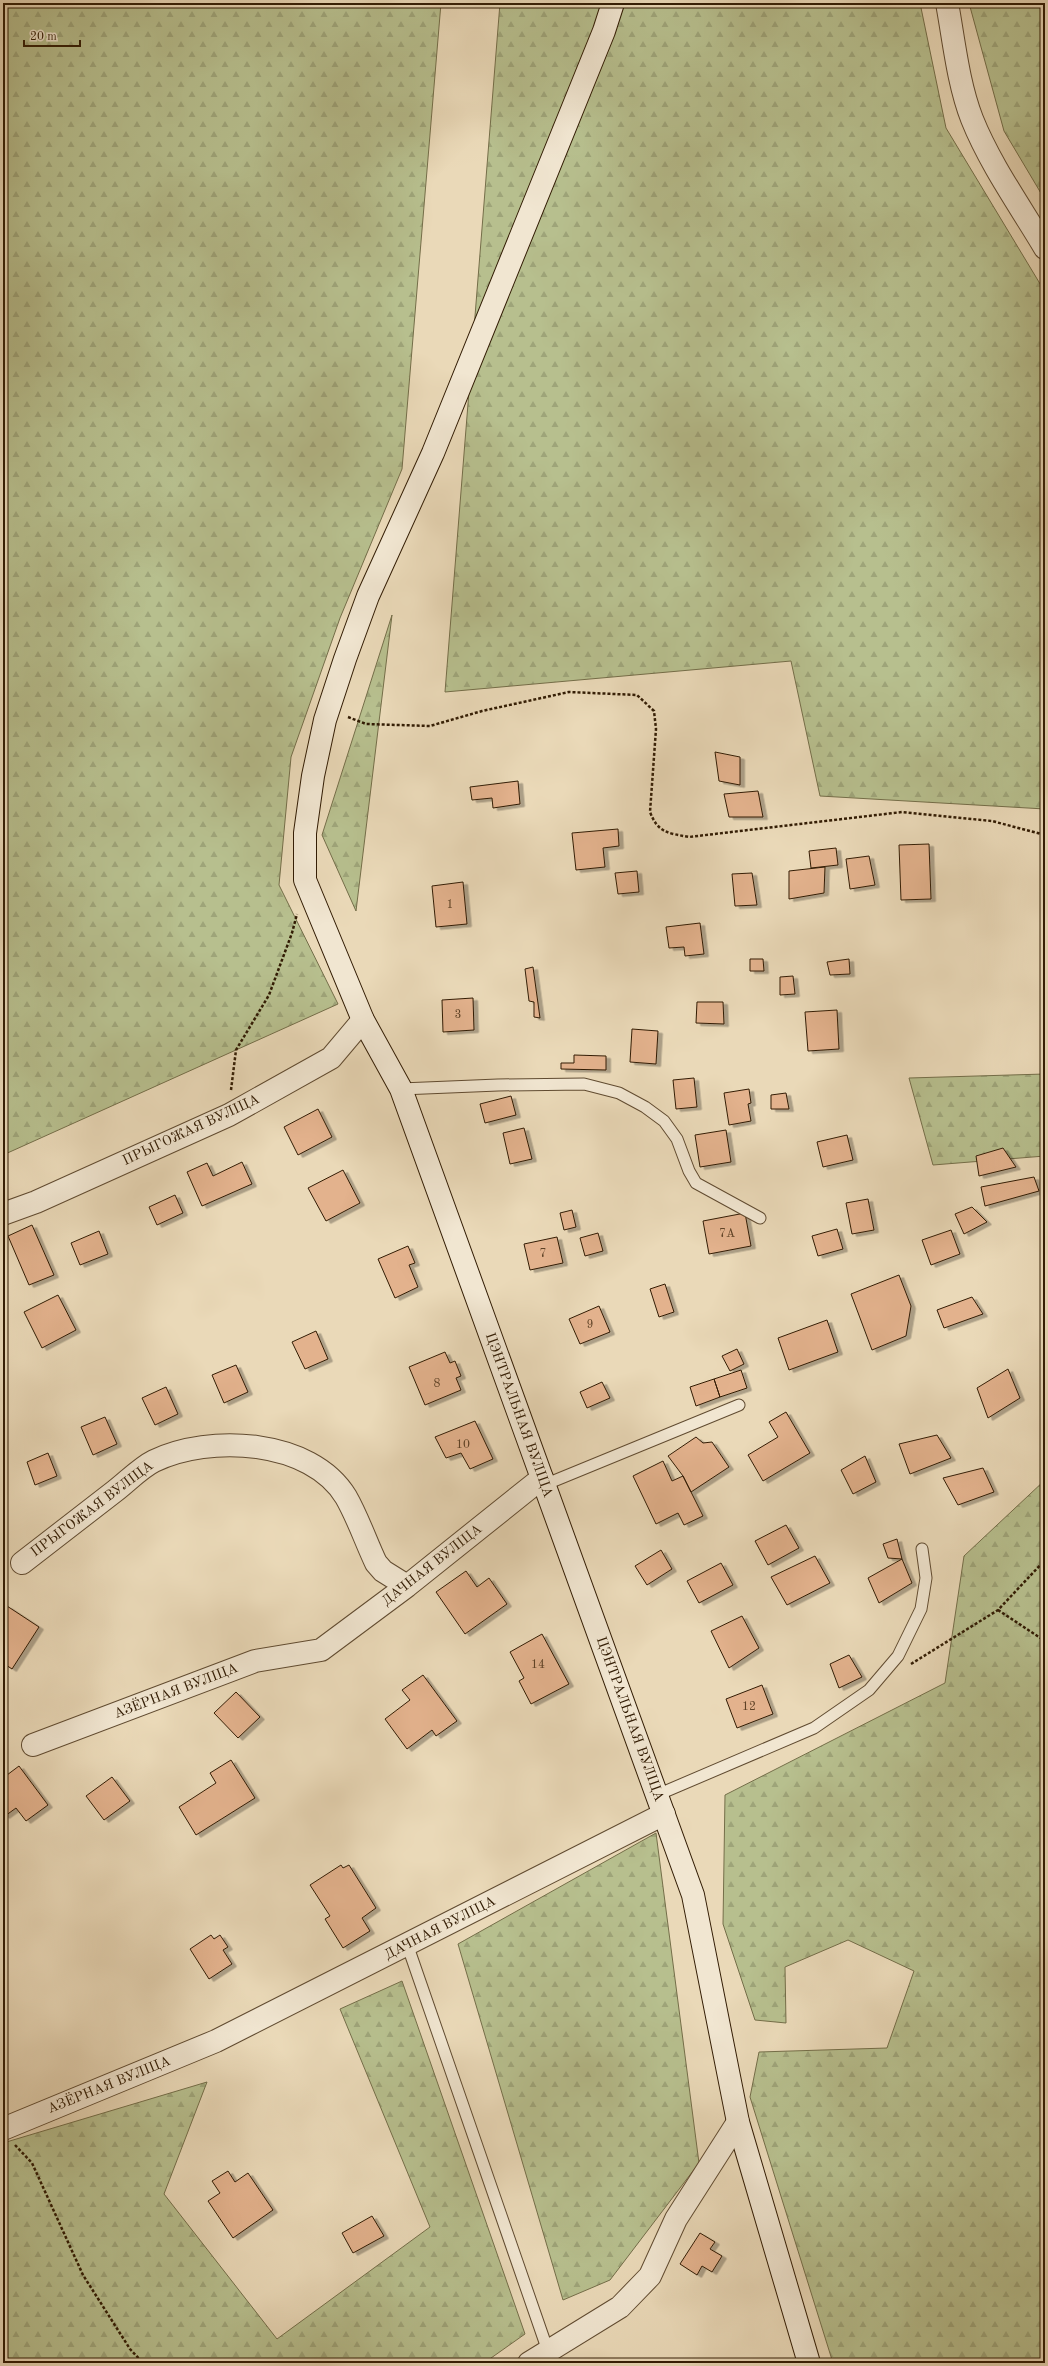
<svg xmlns="http://www.w3.org/2000/svg" width="1048" height="2366" font-family="'Old Standard TT',serif">
	<style>
		.forest { fill: url(#forest-firs); stroke: #746e49 }
		.building { fill: #e3b28d; stroke: #321c04; filter: url(#shadow) }
		.lines { fill: none; stroke-linecap: round; stroke-linejoin: round }
		.lane-casing { stroke: #604b31; stroke-width: 13 }
		.street-casing { stroke: #604b31; stroke-width: 24 }
		.secondary-casing { stroke: #321c04; stroke-width: 24 }
		.path { stroke: #321c04; stroke-width: 2.5; stroke-dasharray: 3 2; stroke-linecap: butt }
		.lane { stroke: #f1e6d1; stroke-width: 11 }
		.street { stroke: #f1e6d1; stroke-width: 22 }
		.secondary { stroke: #f1e6d1; stroke-width: 22 }
		.labels { text-anchor: middle; dominant-baseline: central; stroke-width: 3; stroke-linejoin: round; paint-order: stroke }
		.number-label { font-size: 12px; fill: #5e4226 }
		.street-label { font-size: 14px; fill: #321c04; stroke: #f1e6d1 }
	</style>
	<defs>
		<pattern id="forest-firs" width="22" height="20" patternUnits="userSpaceOnUse"><rect width="22" height="20" fill="#b7bf8e"/><path d="M5 1l3.5 6h-7zM16 11l3.5 6h-7z" fill="#9ea479"/></pattern>
		<filter id="shadow"><feDropShadow dx="4.5" dy="2.5" stdDeviation="0" flood-color="#0004"/></filter>
	</defs>
	<rect width="100%" height="100%" fill="#ead9b8"/>
	<filter id="stains"><feTurbulence type="fractalNoise" baseFrequency=".005" numOctaves="4"/><feColorMatrix values="0 0 0 0 .2 0 0 0 0 .09 0 0 0 0 .02 0 0 0 .5 -.17"/></filter>
	<radialGradient id="worn" r=".72"><stop offset=".6" stop-color="#630" stop-opacity="0"/><stop offset="1" stop-color="#630" stop-opacity=".3"/></radialGradient>
	<path class="forest" d="M3,3H441L402,469L340,618L291,757L279,885L338,1004L3,1155Z
		M500,3H920L946,128L1045,292V809L820,796L791,661L445,692Z
		M969,3H1045V200L1004,131Z
		M392,615L356,911L322,835Z
		M1045,1074V1156L933,1165L909,1078Z
		M1045,1480V2363H833L750,2097L759,2052L887,2048L914,1971L848,1940L785,1967L786,2023L755,2020L723,1924L725,1795L945,1683L964,1556Z
		M656,1833L699,2163L610,2280L563,2300L458,1944Z
		M402,1981L525,2334L484,2363H3V2143L207,2082L164,2194L277,2339L430,2227L340,2009Z"/>
	<path class="building" d="M715,752L740,757V785L719,781Z
		M518,781L520,804L493,808L492,798L472,800L470,787Z
		M758,791L763,817H729L724,794Z
		M618,829L619,846L603,848L605,867L576,870L572,833Z
		M929,844L931,899L901,900L899,845Z
		M836,848L838,865L811,868L809,851Z
		M869,856L875,885L850,889L846,859Z
		M825,867L824,893L789,899V871Z
		M637,871L639,892L618,894L615,873Z
		M752,873L757,905L735,906L732,874Z
		M463,882L467,924L436,927L432,886Z
		M700,923L704,954L685,956L684,947L669,948L666,927Z
		M750,959H763L764,971H750Z
		M849,959L850,974L830,975L827,962Z
		M533,967L540,1018L534,1017V1002L529,1001L525,969Z
		M793,976L795,994L780,995V977Z
		M473,998L474,1030L443,1032L442,1000Z
		M697,1002H723L724,1024L696,1023Z
		M837,1010L839,1049L808,1051L805,1012Z
		M632,1029L658,1031L656,1064L630,1062Z
		M574,1055L606,1056V1070L561,1069V1063H574Z
		M694,1078L697,1107L676,1109L673,1080Z
		M749,1089L751,1103L748,1104L751,1121L729,1125L724,1093Z
		M786,1093L789,1109H771V1095Z
		M511,1096L516,1115L485,1123L480,1104Z
		M318,1109L332,1137L298,1155L284,1127Z
		M524,1128L532,1159L510,1164L503,1133Z
		M726,1130L731,1162L700,1167L695,1135Z
		M847,1135L853,1160L823,1167L817,1142Z
		M1003,1148L1016,1167L979,1176L976,1156Z
		M242,1162L252,1184L202,1206L187,1172L207,1163L213,1176Z
		M343,1170L360,1203L326,1221L308,1188Z
		M1034,1177L1039,1191L985,1206L981,1187Z
		M175,1195L183,1213L157,1225L149,1207Z
		M868,1199L874,1230L852,1234L846,1203Z
		M972,1207L987,1222L964,1234L955,1214Z
		M572,1210L576,1227L564,1230L560,1213Z
		M745,1213L751,1246L709,1254L703,1221Z
		M32,1225L54,1275L29,1285L8,1236Z
		M837,1229L843,1249L818,1256L812,1236Z
		M951,1230L960,1254L931,1265L922,1240Z
		M99,1231L108,1254L80,1265L71,1243Z
		M598,1233L603,1251L585,1256L580,1238Z
		M557,1237L563,1263L530,1270L524,1244Z
		M408,1246L415,1263L409,1265L418,1287L395,1298L378,1259Z
		M899,1275L911,1306L906,1336L872,1350L851,1294Z
		M665,1284L674,1312L659,1317L650,1289Z
		M58,1295L76,1330L42,1348L24,1312Z
		M972,1297L983,1314L944,1328L937,1310Z
		M599,1306L610,1332L580,1344L569,1319Z
		M827,1320L838,1352L789,1370L778,1338Z
		M316,1331L328,1359L305,1369L292,1342Z
		M737,1349L744,1364L730,1371L722,1356Z
		M445,1352L450,1363L455,1361L461,1376L456,1378L461,1390L425,1405L409,1367Z
		M236,1365L248,1392L224,1403L212,1375Z
		M1008,1369L1020,1398L988,1418L977,1388Z
		M741,1370L747,1388L720,1397L714,1379Z
		M714,1379L720,1397L696,1406L690,1387Z
		M602,1382L610,1398L587,1408L580,1392Z
		M166,1387L178,1414L155,1425L142,1398Z
		M786,1412L810,1453L763,1481L748,1455L778,1437L769,1422Z
		M105,1417L117,1444L93,1455L81,1427Z
		M475,1421L493,1459L470,1469L461,1453L446,1458L435,1437Z
		M937,1435L951,1458L910,1474L899,1444Z
		M696,1437L703,1443L712,1442L729,1467L691,1492L683,1476L668,1456Z
		M48,1453L57,1476L35,1485L27,1462Z
		M865,1456L876,1482L853,1494L841,1470Z
		M663,1461L672,1481L683,1476L703,1516L684,1525L678,1513L656,1524L633,1476Z
		M983,1468L994,1492L958,1505L943,1478Z
		M786,1525L799,1548L768,1565L755,1541Z
		M897,1539L902,1559L888,1558L883,1544Z
		M661,1550L672,1569L647,1585L635,1566Z
		M815,1556L830,1583L787,1605L771,1577Z
		M902,1559L912,1583L879,1603L868,1578Z
		M721,1563L733,1585L699,1603L687,1581Z
		M466,1571L477,1587L489,1578L507,1604L465,1634L436,1592Z
		M7,1606L39,1627L12,1669L3,1663V1612Z
		M742,1616L759,1648L729,1668L711,1631Z
		M542,1634L569,1684L531,1704L519,1681L524,1678L510,1652Z
		M849,1655L862,1677L839,1688L830,1664Z
		M423,1675L457,1721L436,1736L432,1730L407,1749L385,1719L410,1700L402,1690Z
		M762,1685L773,1714L737,1728L726,1699Z
		M236,1692L260,1717L238,1738L214,1713Z
		M231,1760L255,1798L196,1835L179,1807L216,1783L210,1773Z
		M19,1766L48,1805L26,1821L16,1808L5,1816L3,1814V1778Z
		M112,1777L130,1801L104,1820L86,1796Z
		M341,1865L343,1868L349,1865L376,1908L362,1918L370,1931L343,1948L325,1919L330,1916L310,1885Z
		M211,1935L214,1939L220,1935L228,1947L223,1950L232,1964L209,1979L190,1949Z
		M228,2171L235,2182L248,2173L273,2210L233,2238L208,2201L220,2193L212,2181Z
		M372,2216L384,2236L353,2253L342,2233Z
		M700,2233L715,2242L710,2249L722,2256L712,2272L702,2266L697,2275L680,2264Z"/>
	<g class="lines">
		<g class="lane-casing">
			<path id="lane" d="M401,1089L498,1085L584,1084L619,1093L645,1107L664,1121L677,1139L689,1171L696,1183L760,1218
				M544,1485L739,1405
				M657,1795L814,1728L869,1690L898,1656L921,1609L926,1578L922,1549
				M407,1944L548,2351"/>
		</g>
		<g class="street-casing">
			<path id="street" d="M947,3C954,41 958,83 972,119C990,164 1020,206 1045,248
				M3,1214L36,1202L229,1115L331,1058L363,1020
				M22,1563C53,1539 84,1515 115,1491C127,1482 140,1468 154,1461C209,1434 311,1439 346,1497C358,1518 366,1542 376,1563L383,1571L407,1586
				M33,1745L255,1661L321,1650L407,1586L542,1478
				M3,2129L216,2041L664,1814
				M529,2363L620,2307L650,2276L676,2219L738,2122"/>
		</g>
		<g class="secondary-casing">
			<path id="secondary" d="M613,3L604,31L433,453L368,596L345,659L325,720L313,776L305,833V880L363,1020L401,1089L693,1895L738,2122L809,2363"/>
		</g>
		<path class="path" d="M348,717L366,724L430,726L482,711L569,692L637,695L654,711L656,729L650,812C658,833 668,833 689,837L902,812L992,821L1045,835
			M231,1090L236,1050L269,995L292,933L297,914
			M998,1610L1045,1641
			M911,1664L998,1610L1045,1560
			M15,2145L32,2163L83,2275L130,2349L143,2363"/>
		<use href="#lane" class="lane"/>
		<use href="#street" class="street"/>
		<use href="#secondary" class="secondary"/>
	</g>
	<g class="labels">
		<g class="number-label">
			<text x="450" y="905">1</text>
			<text x="458" y="1015">3</text>
			<text x="727" y="1234">7А</text>
			<text x="543" y="1254">7</text>
			<text x="590" y="1325">9</text>
			<text x="437" y="1384">8</text>
			<text x="463" y="1445">10</text>
			<text x="538" y="1665">14</text>
			<text x="749" y="1707">12</text>
		</g>
		<g class="street-label">
			<text transform="translate(191 1130) rotate(-25)">ПРЫГОЖАЯ ВУЛІЦА</text>
			<text transform="translate(519 1415) rotate(70)">ЦЭНТРАЛЬНАЯ ВУЛІЦА</text>
			<text transform="translate(92 1509) rotate(-37)">ПРЫГОЖАЯ ВУЛІЦА</text>
			<text transform="translate(432 1565) rotate(-38)">ДАЧНАЯ ВУЛІЦА</text>
			<text transform="translate(176 1691) rotate(-21)">АЗЁРНАЯ ВУЛІЦА</text>
			<text transform="translate(630 1719) rotate(70)">ЦЭНТРАЛЬНАЯ ВУЛІЦА</text>
			<text transform="translate(440 1928) rotate(-27)">ДАЧНАЯ ВУЛІЦА</text>
			<text transform="translate(109 2085) rotate(-22)">АЗЁРНАЯ ВУЛІЦА</text>
		</g>
	</g>
	<rect width="1048" height="2366" fill="none" stroke="#ead9b8" stroke-width="16"/>
	<rect x="4" y="4" width="1040" height="2358" fill="none" stroke="#321c04" stroke-width="2"/>
	<rect x="8" y="8" width="1032" height="2350" fill="none" stroke="#321c04"/>
	<path d="M24 40v6h56v-6" fill="none" stroke="#321c04" stroke-width="2"/>
	<text x="30" y="40" font-size="12" fill="#321c04" stroke="#f1e6d1" stroke-width="3" paint-order="stroke">20 m</text>
	<rect width="100%" height="100%" filter="url(#stains)"/>
	<rect width="100%" height="100%" fill="url(#worn)"/>
</svg>
